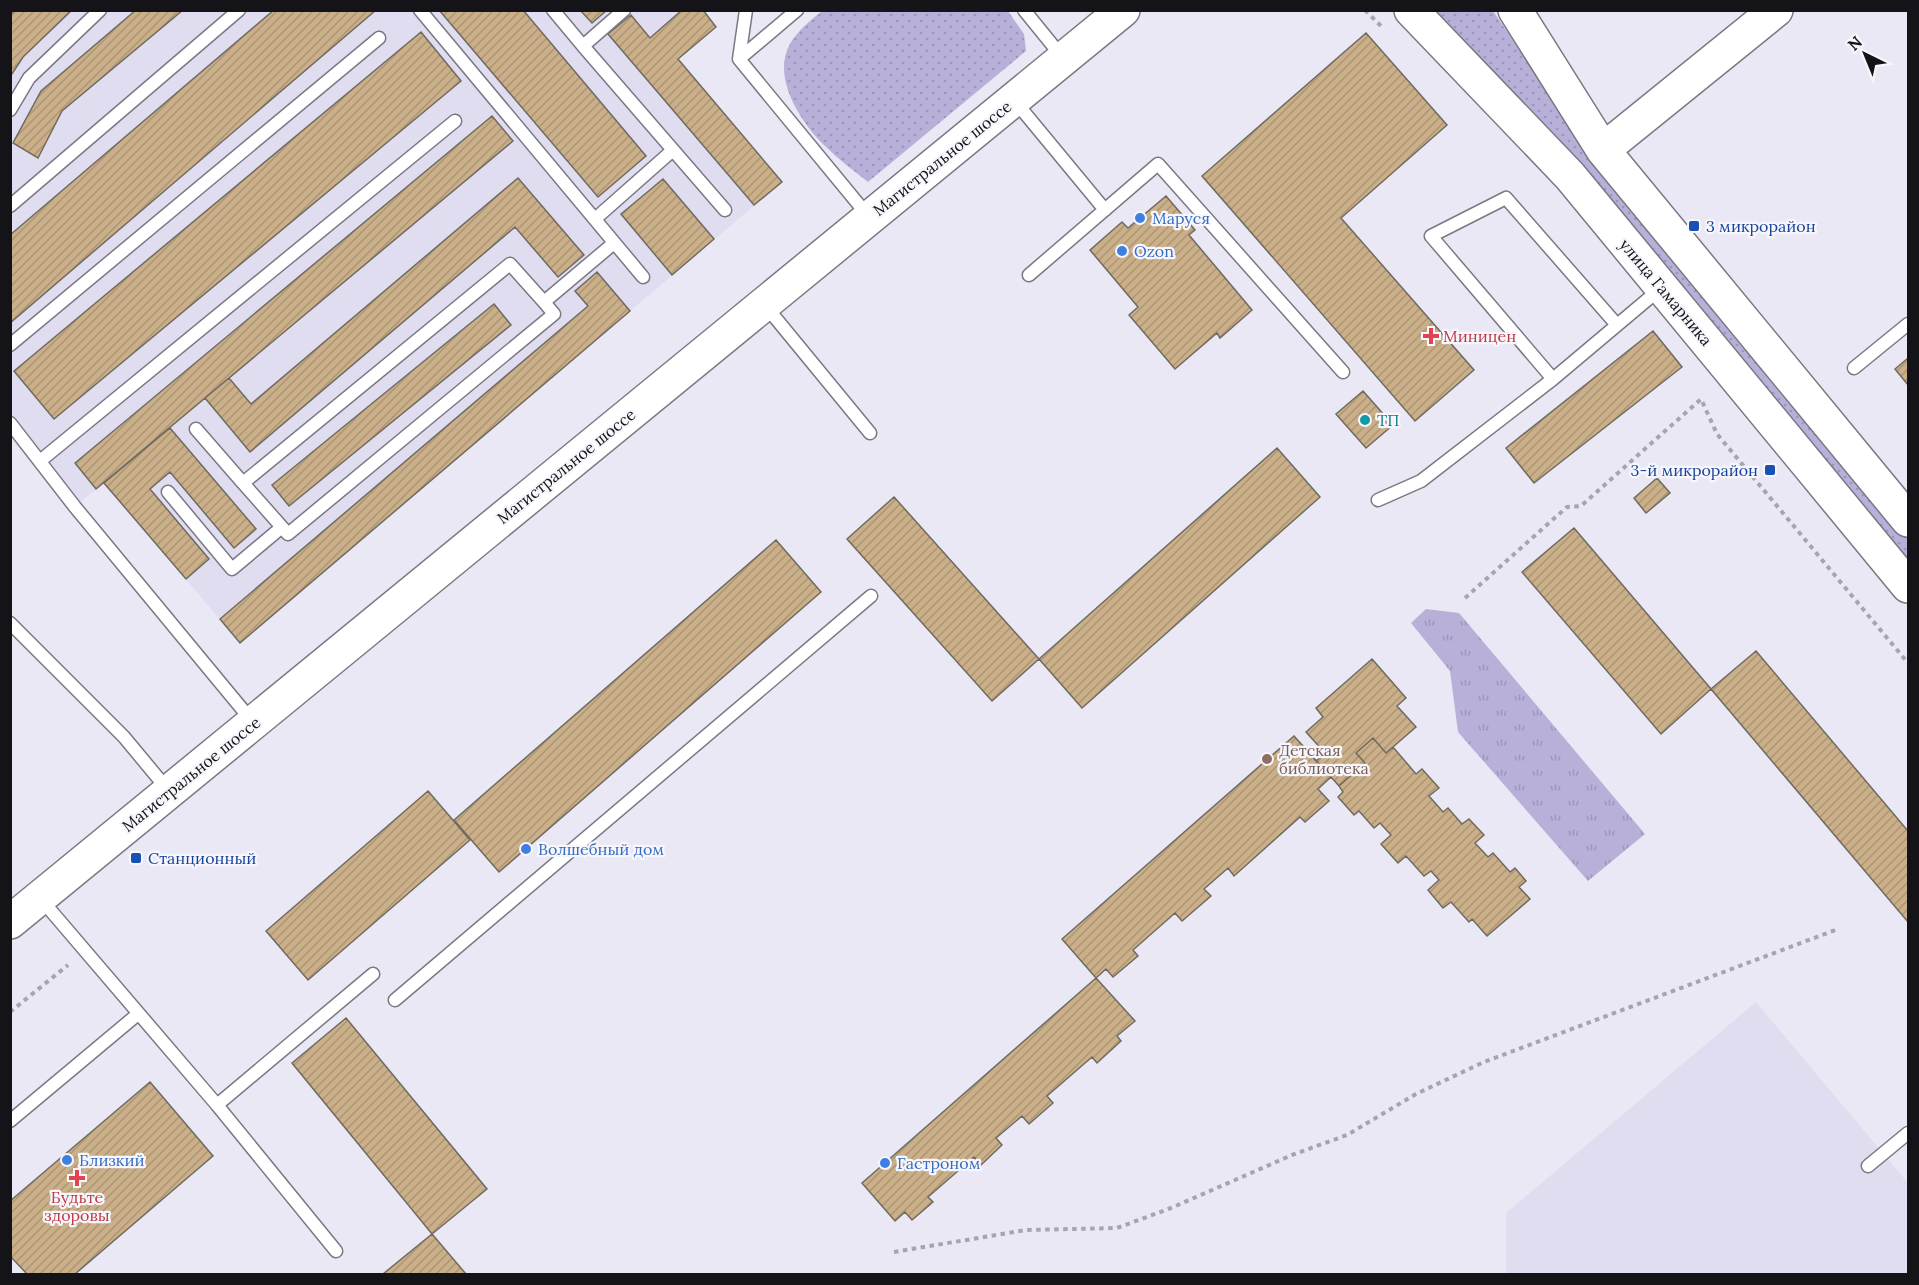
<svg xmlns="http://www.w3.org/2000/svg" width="1919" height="1285" font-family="Lora,serif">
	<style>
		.built { fill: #e1ddf0 }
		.grass { fill: url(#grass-dots) }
		.park { fill: url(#park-tufts) }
		.building { fill: url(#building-hatch); stroke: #706a61; stroke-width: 1.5 }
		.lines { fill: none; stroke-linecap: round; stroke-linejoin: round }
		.lane-casing { stroke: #7a7883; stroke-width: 15 }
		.secondary-casing { stroke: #7a7883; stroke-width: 36 }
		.path { stroke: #a6a4ae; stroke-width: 4; stroke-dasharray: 4.5 4.5; stroke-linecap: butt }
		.lane { stroke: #fff; stroke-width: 12 }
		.secondary { stroke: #fff; stroke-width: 33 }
		.shop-dot { fill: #3f7fe0; stroke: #f7f6fd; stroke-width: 2 }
		.transit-dot { fill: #1a4fb4; stroke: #f7f6fd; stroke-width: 2 }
		.health-dot { fill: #e0444e; stroke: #f7f6fd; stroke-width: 2 }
		.culture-dot { fill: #0f9aa8; stroke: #f7f6fd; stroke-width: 2 }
		.education-dot { fill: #8d6e63; stroke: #f7f6fd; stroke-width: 2 }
		.labels { text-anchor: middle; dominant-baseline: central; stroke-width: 4.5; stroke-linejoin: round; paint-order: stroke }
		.street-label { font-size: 16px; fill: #141317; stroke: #f7f6fd }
		.shop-label { font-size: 16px; fill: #366cbe; stroke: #f7f6fd; text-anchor: start }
		.transit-label { font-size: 16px; fill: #164399; stroke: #f7f6fd; text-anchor: start }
		.health-label { font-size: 16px; fill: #be3a42; stroke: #f7f6fd; text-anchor: start }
		.culture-label { font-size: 16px; fill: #0d838f; stroke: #f7f6fd; text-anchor: start }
		.education-label { font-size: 16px; fill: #785e54; stroke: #f7f6fd; text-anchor: start }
	</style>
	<defs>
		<pattern id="grass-dots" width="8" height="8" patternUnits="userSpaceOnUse" patternTransform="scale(1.5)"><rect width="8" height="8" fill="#b9b0da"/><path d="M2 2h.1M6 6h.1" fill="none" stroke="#9e96ba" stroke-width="1.8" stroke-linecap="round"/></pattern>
		<pattern id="park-tufts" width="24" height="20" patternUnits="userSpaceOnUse" patternTransform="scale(1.5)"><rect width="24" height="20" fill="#b9b0da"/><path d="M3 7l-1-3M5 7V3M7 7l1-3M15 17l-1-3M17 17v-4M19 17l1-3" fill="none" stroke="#9e96ba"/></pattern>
		<pattern id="building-hatch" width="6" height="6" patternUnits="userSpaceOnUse" patternTransform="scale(1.5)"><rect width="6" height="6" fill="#caaf89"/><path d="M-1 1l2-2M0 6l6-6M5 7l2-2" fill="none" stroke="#ad9676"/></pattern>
	</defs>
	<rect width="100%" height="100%" fill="#eae8f4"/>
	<path class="built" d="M10,11H703L716,27L678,59L782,182L240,643L104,483L69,511L11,438Z
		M1756,1002L1908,1183V1274H1506V1213Z"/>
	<path class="grass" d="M822,11H1008L1024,34L1026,51L868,182C853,170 838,159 825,146C801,123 771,77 790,44C797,31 811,20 822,11Z
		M1431,11H1493L1594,157L1908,538V567Z"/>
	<path class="park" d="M1426,609L1459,613L1645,834L1588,881L1458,732L1450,671L1411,623Z"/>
	<path class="building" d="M15,10H72L23,57L10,77V15Z
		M136,10H183L62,111L38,158L13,143L41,91Z
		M274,10H376L10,323V235Z
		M439,10H523L646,156L598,197Z
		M580,10H607L592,23Z
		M682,10H703L716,27L678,59L782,182L754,205L608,34L631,15L650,38Z
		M421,32L461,81L54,419L14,371Z
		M1366,33L1447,125L1341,218L1474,370L1415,421L1202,176Z
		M492,116L513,141L96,489L75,463Z
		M518,178L584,255L558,277L515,227L250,452L205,398L229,378L251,404Z
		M663,179L714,239L672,275L621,214Z
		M1166,196L1195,230L1189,235L1252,310L1220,338L1217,333L1175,369L1129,315L1138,307L1090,250L1122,222L1128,228Z
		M597,272L630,311L240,643L220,619L588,306L575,291Z
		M494,304L511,325L289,506L272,485Z
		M1653,331L1682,367L1534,483L1506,448Z
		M1908,358V385L1895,369Z
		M1363,391L1393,425L1366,448L1336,414Z
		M170,428L256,529L234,548L170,472L150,489L209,559L186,579L104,483Z
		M1277,448L1320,497L1082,708L1039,659Z
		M1657,478L1670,493L1646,513L1634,498Z
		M894,497L1039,659L992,701L847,539Z
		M1574,528L1711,689L1661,734L1522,572Z
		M776,540L821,592L499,872L454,820Z
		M1756,651L1908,831V922L1711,689Z
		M1372,659L1406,698L1397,706L1416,727L1386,753L1373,738L1356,753L1365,763L1339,786L1331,777L1318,789L1329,801L1305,822L1300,817L1234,876L1228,868L1204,889L1211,896L1182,921L1175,913L1133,950L1138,956L1113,977L1106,969L1096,978L1062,939L1294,736L1316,761L1325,753L1306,732L1323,717L1316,708Z
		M1294,736L1331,777L1318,789L1329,801L1305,822L1300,817L1234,876L1228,868L1204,889L1211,896L1182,921L1175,913L1133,950L1138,956L1113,977L1106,969L1096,978L1062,939Z
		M1373,738L1386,753L1393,747L1416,774L1422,769L1439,788L1429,796L1443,812L1448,808L1462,824L1469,819L1484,835L1475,843L1488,857L1493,853L1510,872L1515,868L1526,881L1519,887L1530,899L1487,936L1472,919L1469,922L1451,902L1443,908L1428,890L1439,880L1431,871L1424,876L1406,856L1398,863L1381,844L1391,835L1380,823L1374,828L1359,811L1354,815L1338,797L1343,792L1339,786L1365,763L1356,753Z
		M428,791L470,840L308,980L266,931Z
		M1096,978L1135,1021L1117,1036L1121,1041L1097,1063L1092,1057L1047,1096L1053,1103L1029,1124L1022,1116L996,1138L1002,1145L981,1165L974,1157L928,1197L933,1202L912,1220L905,1212L895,1221L862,1183Z
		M346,1018L487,1189L432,1234L292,1063Z
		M150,1082L213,1156L75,1274H27L10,1256V1201Z
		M432,1234L466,1274H383Z"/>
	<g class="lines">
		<g class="lane-casing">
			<path id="lane" d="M420,10L643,277
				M553,10L583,46L624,10
				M746,10L739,59L869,217
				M1024,10L1063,58
				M583,46L725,210
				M739,59L797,10
				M1014,100L1105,210
				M10,110L29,78L100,10
				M10,206L239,10
				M595,219L673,150
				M1029,275L1158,164L1343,372
				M764,304L870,433
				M1617,325L1506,198L1431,236L1553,379L1660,289
				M10,345L379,38
				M1854,368L1908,324
				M10,423L75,507L252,721
				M196,429L243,483L510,264L544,302L614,243
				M40,461L455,121
				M243,483L288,534L554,314L544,302
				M168,492L232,569L282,527
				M1378,500L1421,481L1553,379
				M10,623L124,737L168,790
				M40,898L217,1105L336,1251
				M395,1000L871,596
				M217,1105L373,974
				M10,1121L138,1014
				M1868,1166L1908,1133"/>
		</g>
		<g class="secondary-casing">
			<path id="secondary" d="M1411,10L1570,176L1908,586
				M1515,10L1603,150L1908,520
				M1603,150L1776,10
				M10,922L1123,10"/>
		</g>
		<path class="path" d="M1365,10L1382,27
			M1465,598L1567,507L1581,506L1701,399L1717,434L1908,663
			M10,1012L68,965
			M894,1252L1026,1230L1117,1228L1171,1208L1292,1155L1347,1135L1416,1094L1484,1062L1838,929"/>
		<use href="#lane" class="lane"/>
		<use href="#secondary" class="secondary"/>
	</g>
	<g class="shop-dot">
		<circle cx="1140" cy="218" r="6"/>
		<circle cx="1122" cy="251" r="6"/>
		<circle cx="526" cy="849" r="6"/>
		<circle cx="67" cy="1160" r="6"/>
		<circle cx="885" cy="1163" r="6"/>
	</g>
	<g class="transit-dot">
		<rect x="1688" y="220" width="12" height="12" rx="3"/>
		<rect x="1764" y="464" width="12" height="12" rx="3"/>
		<rect x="130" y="852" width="12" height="12" rx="3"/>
	</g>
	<g class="health-dot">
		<path d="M1428 327h6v6h6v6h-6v6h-6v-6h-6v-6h6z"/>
		<path d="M74 1169h6v6h6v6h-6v6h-6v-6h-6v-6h6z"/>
	</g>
	<circle class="culture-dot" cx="1365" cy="420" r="6"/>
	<circle class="education-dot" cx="1267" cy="759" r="6"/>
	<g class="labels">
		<g class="street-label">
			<text transform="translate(942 158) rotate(-39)">Магистральное шоссе</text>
			<text transform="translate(1666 292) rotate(50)">улица Гамарника</text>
			<text transform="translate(566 466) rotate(-39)">Магистральное шоссе</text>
			<text transform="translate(191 774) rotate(-39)">Магистральное шоссе</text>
		</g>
		<g class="shop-label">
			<text x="1152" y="218">Маруся</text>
			<text x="1134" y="251">Ozon</text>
			<text x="538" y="849">Волшебный дом</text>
			<text x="79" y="1160">Близкий</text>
			<text x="897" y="1163">Гастроном</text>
		</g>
		<g class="transit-label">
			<text x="1706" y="226">3 микрорайон</text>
			<text x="1758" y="470" text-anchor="end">3-й микрорайон</text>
			<text x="148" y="858">Станционный</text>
		</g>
		<g class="health-label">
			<text x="1443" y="336">Миницен</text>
			<text x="77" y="1197" text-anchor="middle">Будьте<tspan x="77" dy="18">здоровы</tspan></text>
		</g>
		<g class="culture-label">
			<text x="1377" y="420">ТП</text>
		</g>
		<g class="education-label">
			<text x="1279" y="750">Детская<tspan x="1279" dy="18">библиотека</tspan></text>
		</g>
	</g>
	<rect width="1919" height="1285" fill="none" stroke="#141317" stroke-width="24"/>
	<g transform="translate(1865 54) rotate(317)" stroke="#f7f6fd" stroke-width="4.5" paint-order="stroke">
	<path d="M0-4.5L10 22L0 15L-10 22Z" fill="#141317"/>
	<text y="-9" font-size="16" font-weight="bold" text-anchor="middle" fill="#141317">N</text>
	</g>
</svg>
